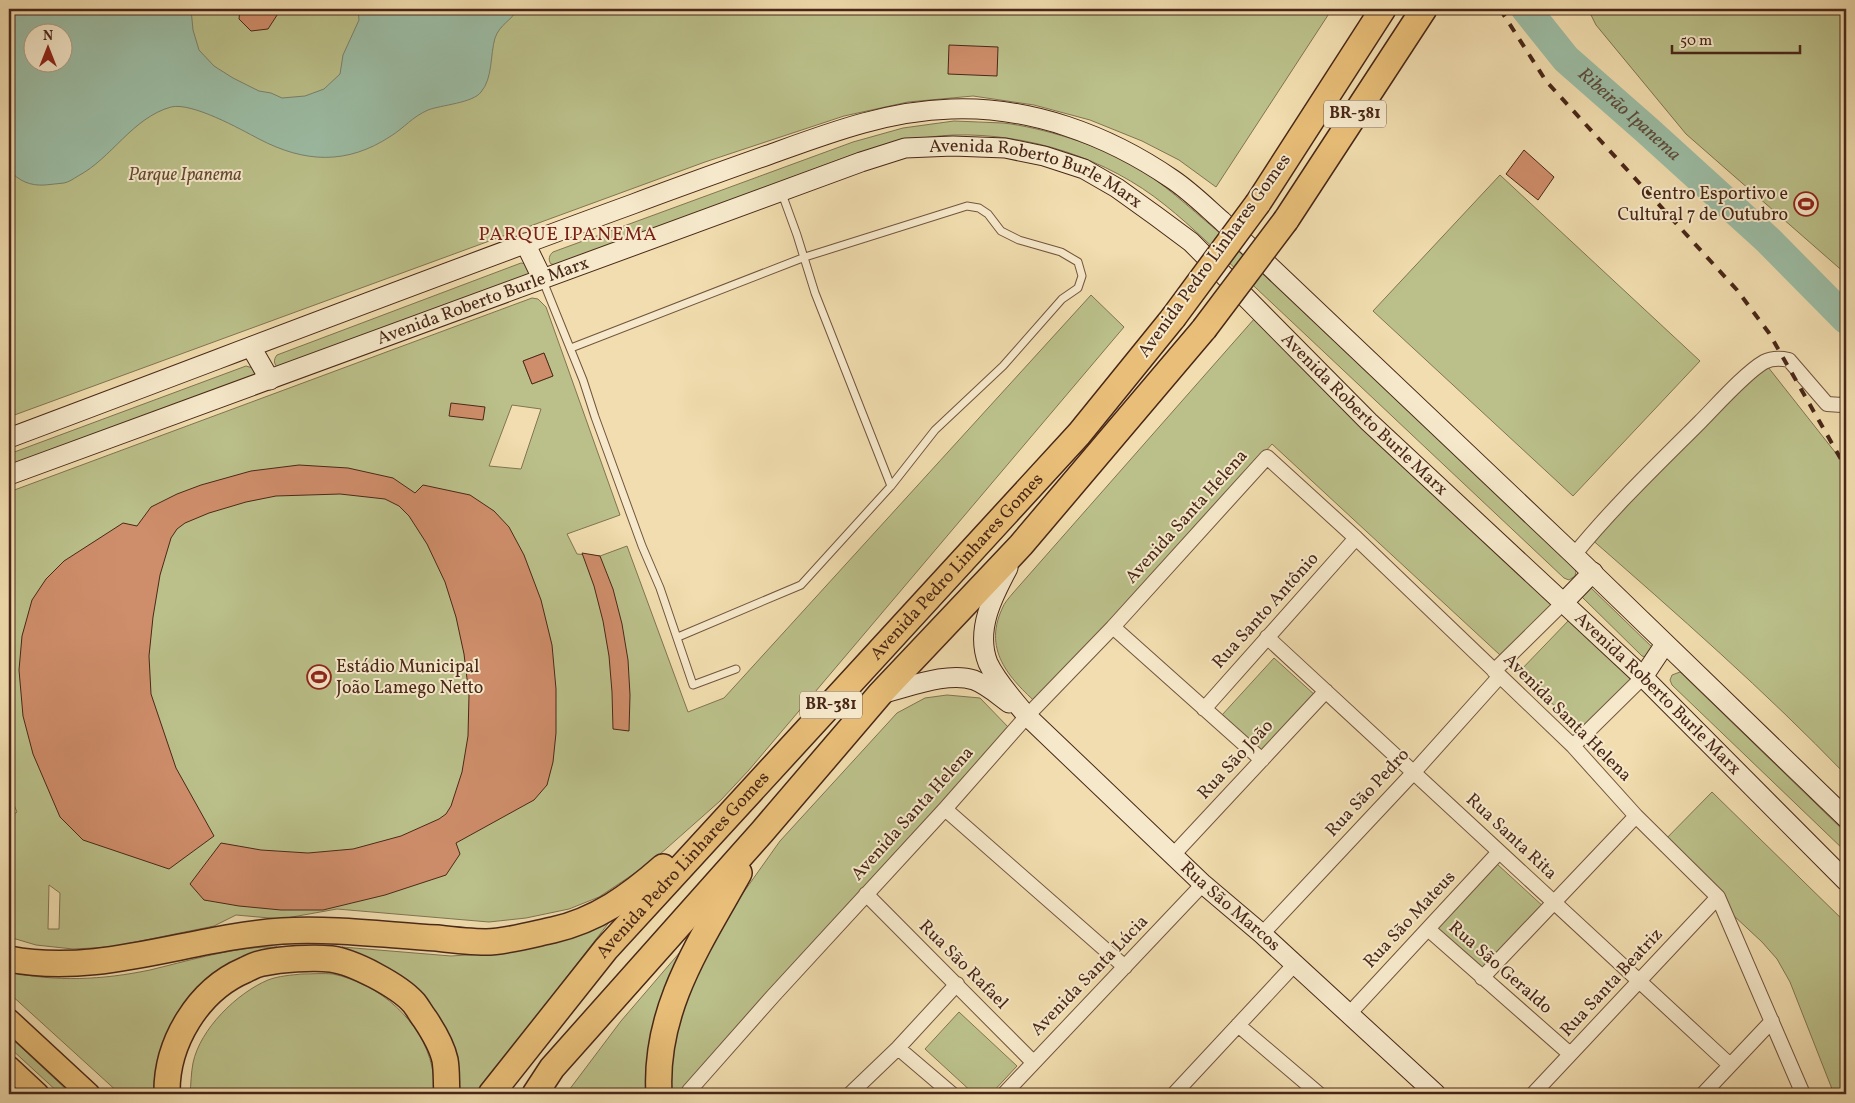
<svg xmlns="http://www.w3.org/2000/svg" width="1855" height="1103" font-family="Vollkorn,serif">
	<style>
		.green { fill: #bbc08a; stroke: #827451; fill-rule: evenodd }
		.water { fill: #9cbda5; stroke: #7b816d; fill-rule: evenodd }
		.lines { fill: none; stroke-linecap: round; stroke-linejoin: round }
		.river { stroke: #9cbda5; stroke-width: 30 }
		.building { fill: #cf8e6b; stroke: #492718 }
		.lane-casing { stroke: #73543e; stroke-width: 9 }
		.street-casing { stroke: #73543e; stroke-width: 16 }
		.secondary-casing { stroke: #492718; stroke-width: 21 }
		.primary-casing { stroke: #492718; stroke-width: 24 }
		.highway-casing { stroke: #492718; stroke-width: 28 }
		.lane { stroke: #f6e9cb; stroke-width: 7 }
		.street { stroke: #f6e9cb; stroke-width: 14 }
		.secondary { stroke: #f6e9cb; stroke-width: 19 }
		.primary { stroke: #e8be78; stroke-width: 21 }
		.highway { stroke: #e8be78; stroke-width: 25 }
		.rail { stroke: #492718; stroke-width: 4; stroke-dasharray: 9 9; stroke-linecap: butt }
		.highway-bridge-casing { stroke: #492718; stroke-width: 28; stroke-linecap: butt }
		.highway-bridge { stroke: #e8be78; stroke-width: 25 }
		.labels { text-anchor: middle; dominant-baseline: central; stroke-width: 4; stroke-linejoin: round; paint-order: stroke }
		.shield { fill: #f6e9cb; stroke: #7d614e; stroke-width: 1 }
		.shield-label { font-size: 16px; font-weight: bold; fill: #492718 }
		.park-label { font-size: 18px; font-style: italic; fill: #664d34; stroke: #f6e9cb }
		.street-label { font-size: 18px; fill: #492718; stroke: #f6e9cb }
		.poi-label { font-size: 18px; fill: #492718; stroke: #f6e9cb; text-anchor: end }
		.water-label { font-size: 19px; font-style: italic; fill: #5e4c3b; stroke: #f6e9cb }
		.neighbourhood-label { font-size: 19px; letter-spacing: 1px; fill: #7a1f14; stroke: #f6e9cb }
	</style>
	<rect width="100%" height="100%" fill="#f1ddaf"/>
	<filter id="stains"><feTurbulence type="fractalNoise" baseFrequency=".004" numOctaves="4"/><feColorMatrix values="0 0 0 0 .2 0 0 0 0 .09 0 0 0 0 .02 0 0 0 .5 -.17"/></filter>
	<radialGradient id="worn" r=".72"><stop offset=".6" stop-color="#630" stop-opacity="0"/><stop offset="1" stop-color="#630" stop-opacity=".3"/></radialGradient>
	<path class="green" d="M9,9H1332L1216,187L1179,160L1142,141L1090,120L1034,105L973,96L908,102L844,116L705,162L9,417ZM32,32H62V62H32Z
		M1588,9H1846V274L1686,134L1596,25Z
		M954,121C970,122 987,122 1003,123C1041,127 1101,146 1134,165C1163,183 1189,207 1215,229L1574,567L1576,572L1575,576L1569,580L1564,578L1205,240C1192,228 1179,216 1165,205C1107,158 1028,133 954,135C921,136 889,145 857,153L558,265L551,264C548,260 549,255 553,252L853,142L903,128Z
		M1500,175L1700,361L1573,496L1373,311Z
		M521,263L527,264L530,268V276L278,368C274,364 273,360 277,355Z
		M1091,295L1124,327L749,770L720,801L650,863L599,897L569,909L526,918L489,922L337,909L281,919L236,915L214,926L111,947L73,949L36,945L9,937V818L17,812L14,805L9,806V492L532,298L538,299L546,307L620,515L567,534L577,554L600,556L627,546L688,712L724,698ZM544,353L553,376L532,384L523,361ZM512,405L541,409L521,469L489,466ZM49,885L60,893L59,929H48Z
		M1255,318L1556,600L1500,655L1272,444L1041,707C1012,681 982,652 1002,609C1004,603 1009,598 1013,593Z
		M1764,362L1846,466V775C1765,691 1677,614 1589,537Z
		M246,366L253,368L255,376L9,470V454Z
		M1588,585L1652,647L1653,649L1646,657L1642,656L1581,596Z
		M1570,619L1633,679L1582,732L1519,672Z
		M1274,658L1316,696L1264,753L1222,715Z
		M1680,672L1846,833V852L1672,685L1670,680L1672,675Z
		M947,695L980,698L1011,730L679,1092V1094H666L675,1014L701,952L780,841L897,713L925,698Z
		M1712,792L1846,923V1094H1834L1790,982L1777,959L1762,942L1659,846Z
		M1497,864L1545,908L1485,973L1437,929Z
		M614,916L476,1094H455L422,997L397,973L342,947L451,956L483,954Z
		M262,947H277L245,961L219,977L163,1094H120L9,993V972C56,982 102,980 150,970C187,961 224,950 262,947Z
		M681,951C659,1001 646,1039 647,1094H566L621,1021Z
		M302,974C312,974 324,973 333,974C380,984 422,1021 432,1067C434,1076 434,1085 435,1094H190C191,1084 191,1073 193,1063C200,1029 237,993 268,980C278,976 292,975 302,974Z
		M959,1012L1017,1066L991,1094H974L925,1049Z
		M9,1036L71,1094H60L9,1047Z"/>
	<path class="water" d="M15,9H191L193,30L199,50L214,66L233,78L259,91L271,93L282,98L305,96L324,89L340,74L343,55L359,20L358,9H518C511,21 500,24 495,38C490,55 493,78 481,92C473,103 441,105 428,110C412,117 404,128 391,136C347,165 305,163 259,139C240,129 192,102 171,107C132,118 112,158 78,176C73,179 69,182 64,183C58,184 51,184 45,185C30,186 19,181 9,170V22ZM32,32H62V62H32Z"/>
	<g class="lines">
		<path class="river" id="s1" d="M1526,9L1566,59L1648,131L1768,240L1846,319"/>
	</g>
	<path class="building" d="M240,9H281L268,29L251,31L239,19Z
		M949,45L998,47L997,76L948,74Z
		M1524,150L1554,177L1538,200L1506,174Z
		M544,353L553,376L532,384L523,361Z
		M451,403L485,407L483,420L449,416Z
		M299,465L348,468L393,478L415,493L423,485L470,495L494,511L509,527L524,555L541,600L552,645L556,689V733L553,762L547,785L534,800L456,843L460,854L446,875L385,895L323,910H281L239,906L204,900L190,884L221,843L261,850L308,853L353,849L401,836L439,819L446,814L451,806L462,772L468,736L469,695L464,654L456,617L445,582L427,544L409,516L399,506L385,499L340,494L276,496L246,502L209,513L185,523L177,529L171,538L160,575L153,617L149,656L151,694L176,768L214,836L169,869L83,840L60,817L33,754L23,716L19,670L22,636L32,600L46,579L64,561L123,523L137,526L151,507L177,494L201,485L251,471Z
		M582,553L600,556L613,589L622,624L628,660L630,695L629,731L613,729L612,692L609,656L603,621L594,586Z"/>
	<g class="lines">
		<g class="lane-casing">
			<path id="lane" d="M781,191L797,235L815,293L891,486
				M543,281L583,380L595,417L642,546L660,588L693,685L736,669
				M571,348L805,257L967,206L979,208L988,214L1001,231L1019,240L1061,252L1078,262L1082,276L1078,288L1062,299L1003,366L935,430L891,486L801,585L678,637"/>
		</g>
		<g class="street-casing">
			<path id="street" d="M1574,555C1613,507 1657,465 1700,422C1716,406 1745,373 1764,362C1772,358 1780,358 1789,360L1827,404L1842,405L1846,402
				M1113,627L1262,760
				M1267,637L1730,1065
				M1494,671L1564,602
				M1204,709L1356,538
				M1573,746L1643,677
				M945,809L1125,967
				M1174,854L1326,691
				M866,894L1033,1062
				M1428,929L1570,1054
				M1262,934L1414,772L1500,676
				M1482,978L1636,816
				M1349,1014L1499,852
				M1238,1025L1319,1094
				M898,1048L952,1094
				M689,1094V1091L773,996L945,809L1027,716L1113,627L1267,457L1356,538L1573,746L1636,816L1718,897L1803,1094
				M850,1094L898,1048L957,984
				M1004,1094L1203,884
				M1174,1094L1295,964
				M1533,1094L1718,897
				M1703,1094L1772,1021"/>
		</g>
		<g class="secondary-casing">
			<g id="secondary">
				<path d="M525,243L542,278"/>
				<path d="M251,347L270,380"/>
				<path d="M9,438C217,360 424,280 633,204C678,187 723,171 768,155C829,133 886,111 951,109C1030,106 1108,135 1172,179C1190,191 1206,207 1222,221L1574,555L1846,818"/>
				<path id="s2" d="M9,475L861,162L905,148L953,146L1005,148L1044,156L1084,169L1117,188L1156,216L1191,242L1369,422L1643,677L1846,881"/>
				<path id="s3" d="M1008,568C993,596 975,630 988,663C997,682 1013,699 1027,716L1203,884L1262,934L1436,1094"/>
				<path d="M1564,602L1593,572"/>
				<path d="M1643,677L1665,644"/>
				<path d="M880,694C907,688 947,671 974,680C987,685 998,695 1009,703"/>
			</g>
		</g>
		<g class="primary-casing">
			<path id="primary" d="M9,1020L89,1094
				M9,1067L38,1094"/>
		</g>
		<g class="highway-casing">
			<g id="highway">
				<path d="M1258,203L1383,9"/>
				<path d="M1286,220L1424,9"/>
				<path d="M9,959C101,977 190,937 282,931C333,928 386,935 437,938C453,940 470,942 486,942C505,942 534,934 553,930C597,920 630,896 663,867"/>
				<path d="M167,1094C166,1043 198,990 245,970C251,967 257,964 263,963C282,959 312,957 331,959C354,962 399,986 414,1003C418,1008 421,1014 425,1019C433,1031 442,1046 445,1060C447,1071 446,1083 447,1094"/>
				<path id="s4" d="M491,1094L606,949L1079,434L1173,318"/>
				<path d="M535,1094L552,1068L762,832L880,694L1021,545L1204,329"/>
				<path d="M659,1094C654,1009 700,943 739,873"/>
			</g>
		</g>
		<use href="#lane" class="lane"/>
		<use href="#street" class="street"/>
		<use href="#secondary" class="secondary"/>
		<use href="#primary" class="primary"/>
		<use href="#highway" class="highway"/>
		<path class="rail" d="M1500,9L1546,81L1737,290L1769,333L1846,468"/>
		<g class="highway-bridge-casing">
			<path id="highway-bridge" d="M1173,318L1258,203
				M1204,329L1286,220"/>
		</g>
		<use href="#highway-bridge" class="highway-bridge"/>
	</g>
	<defs>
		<g id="stadium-ring" transform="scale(1.25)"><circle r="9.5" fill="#f6e9cb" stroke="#8f2418" stroke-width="1.5"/><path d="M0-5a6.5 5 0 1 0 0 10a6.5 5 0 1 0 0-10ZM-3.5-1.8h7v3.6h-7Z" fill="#8f2418"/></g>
	</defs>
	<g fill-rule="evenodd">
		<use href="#stadium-ring" x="1806" y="204"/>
		<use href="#stadium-ring" x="319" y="677"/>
	</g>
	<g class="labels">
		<g class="shield">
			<rect x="1324" y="100.5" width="62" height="27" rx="4"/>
			<rect x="800" y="691.5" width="62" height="27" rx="4"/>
		</g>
		<g class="shield-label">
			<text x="1355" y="114">BR-381</text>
			<text x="831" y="705">BR-381</text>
		</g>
		<g class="park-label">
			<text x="185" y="175">Parque Ipanema</text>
		</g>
		<g class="street-label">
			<text stroke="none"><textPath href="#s2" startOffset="1090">Avenida Roberto Burle Marx</textPath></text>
			<text transform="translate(1215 256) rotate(-54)">Avenida Pedro Linhares Gomes</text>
			<text stroke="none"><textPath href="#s2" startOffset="505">Avenida Roberto Burle Marx</textPath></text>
			<text stroke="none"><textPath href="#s2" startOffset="1510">Avenida Roberto Burle Marx</textPath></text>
			<text transform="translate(1187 517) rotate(-48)">Avenida Santa Helena</text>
			<text stroke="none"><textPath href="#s4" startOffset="704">Avenida Pedro Linhares Gomes</textPath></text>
			<text transform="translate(1266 611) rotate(-48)">Rua Santo Antônio</text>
			<text stroke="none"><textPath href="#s2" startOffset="1915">Avenida Roberto Burle Marx</textPath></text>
			<text transform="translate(1567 718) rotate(45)">Avenida Santa Helena</text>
			<text transform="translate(1236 760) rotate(-47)">Rua São João</text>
			<text transform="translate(1368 793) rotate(-47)">Rua São Pedro</text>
			<text transform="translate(913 814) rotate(-48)">Avenida Santa Helena</text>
			<text transform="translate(1511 837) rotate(43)">Rua Santa Rita</text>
			<text stroke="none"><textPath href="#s4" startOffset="299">Avenida Pedro Linhares Gomes</textPath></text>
			<text stroke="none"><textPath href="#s3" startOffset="445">Rua São Marcos</textPath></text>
			<text transform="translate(1410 920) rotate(-47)">Rua São Mateus</text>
			<text transform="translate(963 965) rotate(45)">Rua São Rafael</text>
			<text transform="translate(1500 968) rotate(41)">Rua São Geraldo</text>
			<text transform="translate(1090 976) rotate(-46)">Avenida Santa Lúcia</text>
			<text transform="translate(1612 983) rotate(-47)">Rua Santa Beatriz</text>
		</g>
		<g class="poi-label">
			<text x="1788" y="194">Centro Esportivo e<tspan x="1788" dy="21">Cultural 7 de Outubro</tspan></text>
			<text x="336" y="667" text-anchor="start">Estádio Municipal<tspan x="336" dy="21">João Lamego Netto</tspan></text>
		</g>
		<g class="water-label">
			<text stroke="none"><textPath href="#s1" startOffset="148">Ribeirão Ipanema</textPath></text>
		</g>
		<g class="neighbourhood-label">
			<text x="568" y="235">PARQUE IPANEMA</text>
		</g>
	</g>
	<rect width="1855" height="1103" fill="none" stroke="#f1ddaf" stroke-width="30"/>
	<rect x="10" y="10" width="1835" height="1083" fill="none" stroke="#492718" stroke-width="2.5"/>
	<rect x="15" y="15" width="1825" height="1073" fill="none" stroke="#492718"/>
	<g transform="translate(48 48)"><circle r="24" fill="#f6e9cb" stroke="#b19b83"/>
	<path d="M0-4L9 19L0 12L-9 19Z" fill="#8f2418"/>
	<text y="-8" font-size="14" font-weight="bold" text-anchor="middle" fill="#492718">N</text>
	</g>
	<path d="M1672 45v8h128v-8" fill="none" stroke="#492718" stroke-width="2.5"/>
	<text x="1680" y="45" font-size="15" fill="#492718" stroke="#f6e9cb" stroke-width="4" paint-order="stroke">50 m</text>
	<rect width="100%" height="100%" filter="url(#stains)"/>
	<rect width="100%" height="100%" fill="url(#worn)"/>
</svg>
